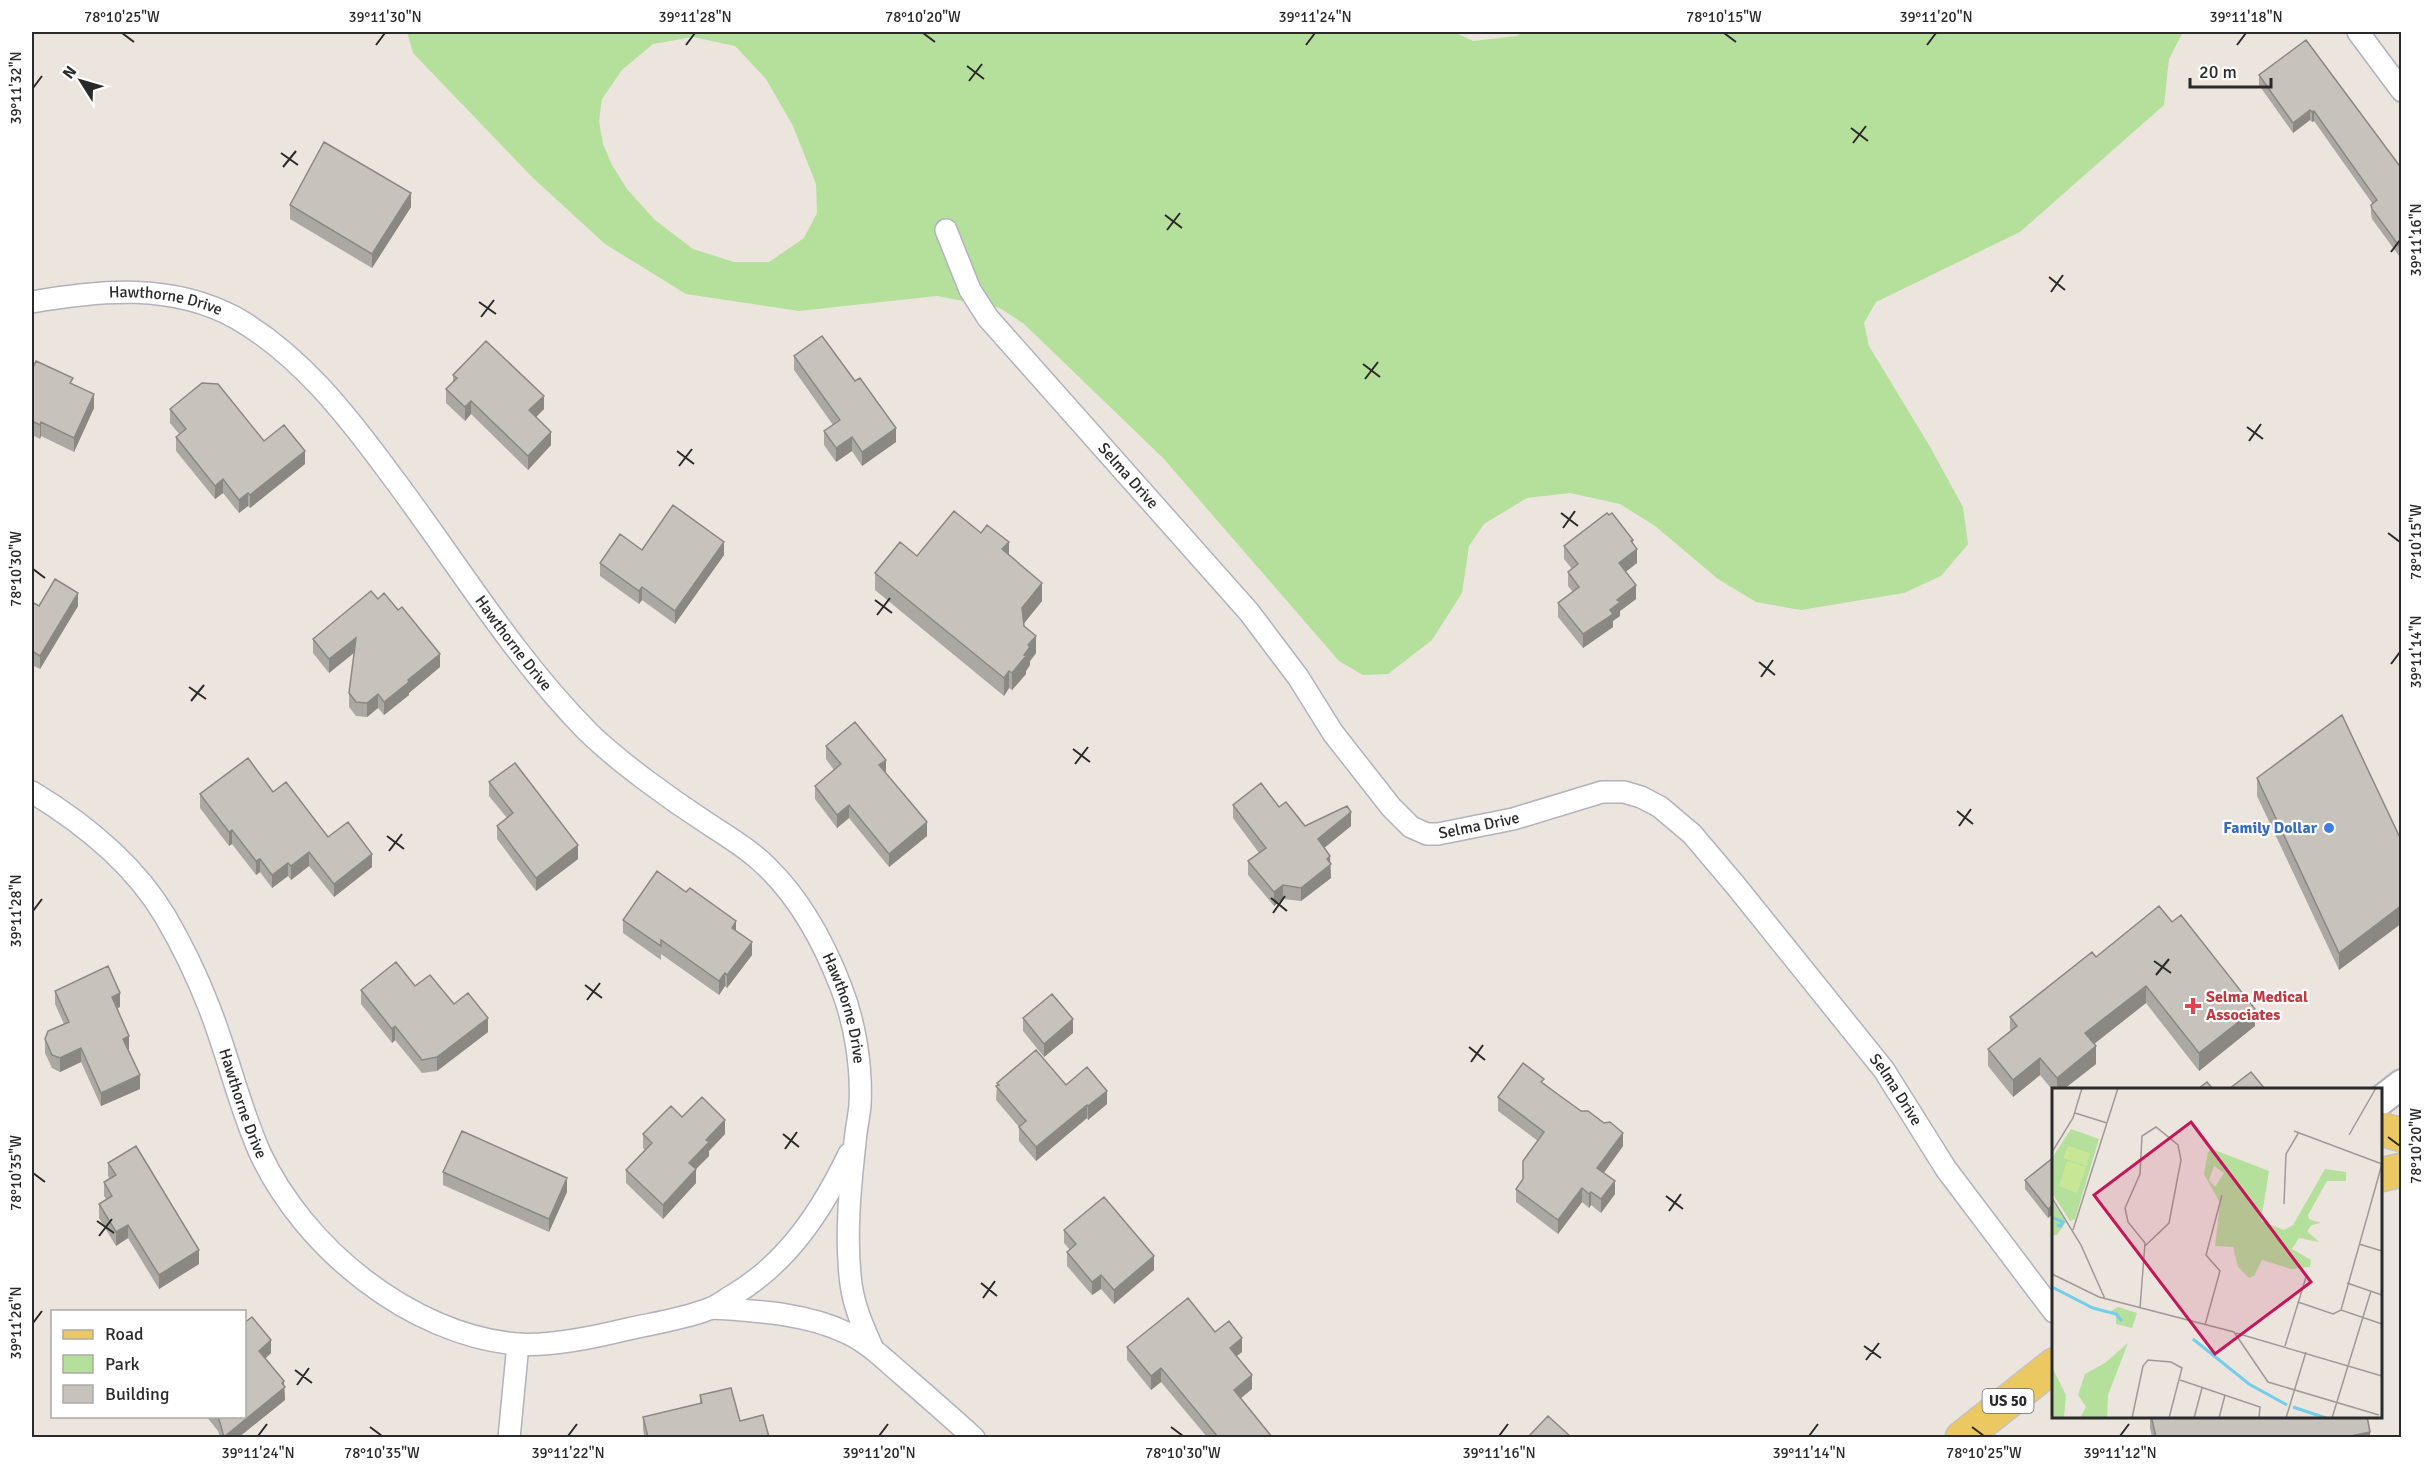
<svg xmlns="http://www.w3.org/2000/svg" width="2433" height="1469" font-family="Signika,sans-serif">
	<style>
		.green { fill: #b4e09b; fill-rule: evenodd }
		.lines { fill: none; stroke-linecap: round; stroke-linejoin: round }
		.street-casing { stroke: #b0b3bd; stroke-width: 24 }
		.secondary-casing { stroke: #b0b3bd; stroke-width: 32 }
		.primary-casing { stroke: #c3c3c3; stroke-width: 36 }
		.street { stroke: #fff; stroke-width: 21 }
		.secondary { stroke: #fff; stroke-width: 28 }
		.primary { stroke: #ebc862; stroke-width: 33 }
		.wall { fill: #aba7a2 }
		.shaded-wall { fill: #8b8884 }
		.building { fill: #c7c2bc; stroke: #8b8884; stroke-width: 1.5 }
		.ticks { fill: none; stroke: #2a2a2a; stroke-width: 2 }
		.shop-dot { fill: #3f7fe0; stroke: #fff; stroke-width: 2 }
		.health-dot { fill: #e0444e; stroke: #fff; stroke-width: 2 }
		.labels { text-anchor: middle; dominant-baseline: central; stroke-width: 4.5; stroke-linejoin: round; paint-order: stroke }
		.shield { fill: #fff; stroke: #6a6a6a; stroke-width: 1.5 }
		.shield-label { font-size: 15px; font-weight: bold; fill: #2a2a2a }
		.street-label { font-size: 16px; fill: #2a2a2a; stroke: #fff }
		.shop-label { font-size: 16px; font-weight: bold; fill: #366cbe; stroke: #fff; text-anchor: end }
		.health-label { font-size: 16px; font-weight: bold; fill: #be3a42; stroke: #fff; text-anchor: start }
		.inset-river { fill: none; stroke: #74cdea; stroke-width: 3 }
		.inset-road { fill: none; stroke: #9e9a95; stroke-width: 1.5 }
		.view { fill: #c2185b; fill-opacity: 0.15; stroke: #c2185b; stroke-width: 3 }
		.inset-edge { fill: none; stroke: #2a2a2a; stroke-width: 3 }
		.neatline { fill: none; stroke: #2a2a2a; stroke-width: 2 }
		.ticks-label { font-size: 15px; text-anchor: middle; fill: #2a2a2a }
	</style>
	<rect width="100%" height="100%" fill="#ece5dd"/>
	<path class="green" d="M407,32H1454L1473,41L1517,36L1523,32H2183L2169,59L2164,105L2020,232L1876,302L1864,323L1869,346L1929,445L1963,507L1968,544L1941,576L1904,593L1801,610L1756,602L1718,579L1655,526L1620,504L1570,493L1527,498L1484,524L1469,546L1462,593L1432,640L1388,674L1363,675L1339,661L1163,458L1024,324L1000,308L937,296L799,311L686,294L605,244L532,177L413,53ZM693,37L735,46L766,79L793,126L816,184L817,213L804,238L769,262H734L693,249L655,220L627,189L612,165L603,144L599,121L602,99L622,70L653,44Z"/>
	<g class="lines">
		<g class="street-casing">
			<g id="street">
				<path d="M2358,32L2402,91"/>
				<path id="s1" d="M946,230L970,290L988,318L1249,612L1298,677L1333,733L1391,807L1411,827L1427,834H1438L1513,819L1602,792H1624L1641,797L1660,807L1692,834L1736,886L1884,1070L1946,1169L2054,1312"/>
				<path id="s2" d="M32,302C100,290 172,283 236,318C299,354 346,414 388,471C454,558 511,654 588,732C619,762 670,799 707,823C728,837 749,849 767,867C801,900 824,943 841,987C855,1023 862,1066 860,1105C859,1117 856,1129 855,1142C850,1188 845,1237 851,1284C854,1306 863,1327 872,1347"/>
				<path id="s3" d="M32,792C83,823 134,864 165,916C182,945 197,976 209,1007C228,1055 239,1106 260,1153C304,1248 410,1334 516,1344C550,1347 595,1337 628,1329C655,1323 683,1319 709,1309C718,1306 726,1299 735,1294C789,1261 822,1210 849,1154"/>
				<path d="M712,1308C756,1311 806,1313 847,1333C869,1343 886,1361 905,1377C928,1397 951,1417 974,1438"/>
				<path d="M509,1438L518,1344"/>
			</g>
		</g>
		<g class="secondary-casing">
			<path id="secondary" d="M2380,1101L2402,1084"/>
		</g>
		<g class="primary-casing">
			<path id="primary" d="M2380,1129L2402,1135
				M2380,1175L2402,1170
				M1962,1438L2054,1365"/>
		</g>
		<use href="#street" class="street"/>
		<use href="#secondary" class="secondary"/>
		<use href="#primary" class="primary"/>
	</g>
	<path class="wall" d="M2306,40L2402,169V260L2372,219L2371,214V205L2372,203L2314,121L2312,122L2310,120L2293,133L2259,85V75Z
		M290,205L411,207L372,268L290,219Z
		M794,356L896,442L862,466L852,451L836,462L824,445V431L833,425L794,370Z
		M32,366L73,384L94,408L74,452L41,436L40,439L32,435Z
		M453,375L544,409L536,417L551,445L528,470L471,414L465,421L446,403V389L453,382Z
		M170,409L264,441L305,464L250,508L248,506L239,513L223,493L215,499L176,451V437L180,435L170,423Z
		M1633,544L1637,563L1625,572L1636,599L1620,611V616L1613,621V627L1583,648L1558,617V603L1573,592L1568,586V572L1572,569L1564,559V546Z
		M642,550L724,555L675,624L642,600L639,604L600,576V563Z
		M1009,555L1042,601L1024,623V626L1036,653L1030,661V665L1026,671V674L1012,690L1009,688L1004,696L875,590V573L917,556Z
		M378,599L440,667L409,693V695L384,715L378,708L367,717L356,716L349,707V693L354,653L329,673L313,653V639Z
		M32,602L39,606H78L40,669L32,665Z
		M826,746L886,773L927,836L889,867L849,818L837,828L815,799V786L834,770L826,759Z
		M2257,778L2402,842V923L2339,970L2257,796Z
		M489,782L578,859L536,891L497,839V826L507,818L489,796Z
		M273,792L328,837L372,867L334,897L309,866L291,880L288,876L272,888L260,872L256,875L232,844L229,846L200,808V794Z
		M1233,805L1305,826H1351L1324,848L1330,863L1331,878L1301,901L1283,899L1274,906L1248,875V861L1259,853L1233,818Z
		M623,920L736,931L752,955L727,988L725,986L719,995L661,954V960L623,933Z
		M2096,957L2255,1026L2199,1071L2146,1003L2094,1044L2096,1064L2064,1089H2054V1092L2040,1075L2013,1097L1988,1066V1049L2010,1031V1017Z
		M415,986L454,1004L488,1032L437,1071L422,1073L395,1040L392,1043L361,1004V990Z
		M55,991L120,1007L117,1008L140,1089L101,1106L81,1062L60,1072L52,1068L45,1053V1039L64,1024L55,1004Z
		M1023,1018L1073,1033L1044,1057L1023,1031Z
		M997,1083L1066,1085L1107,1104L1088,1120L1087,1118L1036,1161L1019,1141V1127L996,1100Z
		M1544,1083L1623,1146L1604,1173L1615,1194L1601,1213L1591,1205L1589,1208L1582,1202L1558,1234L1516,1202V1189L1523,1179L1538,1141L1498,1111V1097Z
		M682,1117L725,1134L709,1151V1156L696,1169V1183L663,1219L626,1183V1170L645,1150L643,1148V1134Z
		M2054,1157L2048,1218L2025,1189V1180Z
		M108,1163L199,1264L159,1289L128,1238L116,1246L99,1218V1204L106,1199L104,1196V1182L110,1179L108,1176Z
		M443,1172L567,1192L549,1232L443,1185Z
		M1064,1230L1154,1270L1114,1304L1101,1289L1092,1295L1067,1266V1252L1070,1250L1064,1243Z
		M244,1323L271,1353L265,1359L284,1385L285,1400L239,1437H220L218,1431L206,1416H244Z
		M1215,1332L1242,1352L1237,1356L1252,1389L1240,1398L1272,1437H1207L1161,1382L1151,1390L1127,1360V1347Z
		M700,1395L740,1421L769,1437H645L643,1431V1417L700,1403Z
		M2150,1416H2367L2370,1437H2152L2150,1428Z"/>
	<path class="shaded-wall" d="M2310,110V120L2293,133V123Z
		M2314,111V121L2312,122V112Z
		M411,193V207L372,268V254Z
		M94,394V408L74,452V438Z
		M544,396V409L529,424V410Z
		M471,401V414L465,421V407Z
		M41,422V436L40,439V425Z
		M896,428V442L862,466V452Z
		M551,432V445L528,470V456Z
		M852,437V451L836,462V448Z
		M305,451V464L250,508V495Z
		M223,479V493L215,499V486Z
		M248,493V506L239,513V500Z
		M1633,540V552L1637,549V563L1619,577V563Z
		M724,542V555L675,624V611Z
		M1009,542V559L1002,549Z
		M1042,583V601L1022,626V608Z
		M1636,585V599L1620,611V616L1613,621V627L1583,648V634L1610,610L1617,600Z
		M642,587V600L639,604V591Z
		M78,593V606L40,669V656Z
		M1036,636V653L1030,661V665L1026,671V674L1012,690V673L1024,655L1028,645Z
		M356,638V651L329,673V659Z
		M440,654V667L409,693V695L384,715V702L408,680Z
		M1009,671V688L1004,696V678Z
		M378,694V708L367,717V703Z
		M886,760V774L879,765Z
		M849,805V818L837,828V815Z
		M1351,812V826L1318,853V839Z
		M927,822V836L889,867V854Z
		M232,830V844L229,846V832Z
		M578,845V859L536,891V878Z
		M309,852V866L291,880V866Z
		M372,854V867L334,897V884Z
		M1330,856L1331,878L1301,901V888L1327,859Z
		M260,859V872L256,875V861Z
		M288,863V876L272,888V875Z
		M1283,885V899L1274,906V892Z
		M2402,905V923L2339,970V953Z
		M736,921V935L732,928Z
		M752,942V955L727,988V975Z
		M725,973V986L719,995V981Z
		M2146,986V1003L2085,1051V1033Z
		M120,993V1007L112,1011V997Z
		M2255,1009V1026L2199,1071V1053Z
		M488,1018V1032L437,1071V1057Z
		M1073,1019V1033L1044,1057V1044Z
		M395,1026V1040L392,1043V1029Z
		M129,1036V1049L123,1052V1039Z
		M2096,1046V1064L2064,1089H2057V1078Z
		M81,1048V1062L60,1072V1058Z
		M2040,1058V1075L2013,1097V1080Z
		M140,1075V1089L101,1106V1093Z
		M1107,1091V1104L1088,1120V1106Z
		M1087,1105V1118L1036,1161V1147Z
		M725,1120V1134L709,1151V1156L689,1176V1163L706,1140Z
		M1623,1133V1146L1597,1182V1168Z
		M696,1169V1183L663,1219V1205Z
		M567,1178V1192L549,1232V1219Z
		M1615,1181V1194L1601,1213V1199Z
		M1582,1188V1202L1558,1234V1220Z
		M1591,1192V1205L1589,1208V1194Z
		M2054,1204V1213L2048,1218V1209Z
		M128,1225V1238L116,1246V1232Z
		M199,1250V1264L159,1289V1275Z
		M1154,1256V1270L1114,1304V1290Z
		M1101,1275V1289L1092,1295V1282Z
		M1242,1338V1352L1230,1361V1348Z
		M271,1340V1353L259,1364V1351Z
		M1161,1368V1382L1151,1390V1376Z
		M1252,1375V1389L1234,1404V1390Z
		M284,1381L285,1400L239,1437H224Z
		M2370,1432V1437H2346Z"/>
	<path class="building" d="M2306,40L2402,169V250L2372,209L2371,205L2377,200L2314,111L2312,112L2310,110L2293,123L2259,75Z
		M324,142L411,193L372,254L290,205Z
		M822,336L855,381L860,378L896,428L862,452L852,437L836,448L824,431L840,420L794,356Z
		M486,341L544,396L529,410L551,432L528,456L471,401L465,407L446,389L457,378L453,375Z
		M36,361L73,378L70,383L94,394L74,438L41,422L40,425L32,421V366L33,367Z
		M202,383L218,384L264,441L284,425L305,451L250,495L248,493L239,500L223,479L215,486L176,437L186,429L170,409Z
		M673,505L724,542L675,611L642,587L639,591L600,563L620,534L642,550Z
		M954,511L981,533L987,525L1009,542L1002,549L1042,583L1022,608L1024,626L1036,636L1028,645L1030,647L1024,655L1026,656L1012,673L1009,671L1004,678L875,573L900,542L917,556Z
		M1607,513L1609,515L1612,513L1633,540L1631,541L1637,549L1619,563L1636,585L1617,600L1620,602L1610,610L1613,614L1583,634L1558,603L1579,587L1568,572L1578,564L1564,546Z
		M55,579L78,593L40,656L32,651V602L39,606Z
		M371,591L378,599L384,593L398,610L402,607L440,654L408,680L409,682L384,702L378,694L367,703L356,702L349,693L356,638L329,659L313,639Z
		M2342,715L2402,842V905L2339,953L2257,778Z
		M855,722L886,760L879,765L927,822L889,854L849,805L837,815L815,786L841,764L826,746Z
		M248,758L273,792L286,782L328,837L348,822L372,854L334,884L309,852L291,866L288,863L272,875L260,859L256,861L232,830L229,832L200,794Z
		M515,763L578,845L536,878L497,826L513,813L489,782Z
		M1261,783L1279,807L1286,802L1305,826L1347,806L1351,812L1318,839L1330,856L1327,859L1331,864L1301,888L1283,885L1274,892L1248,861L1266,848L1233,805Z
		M657,871L686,892L690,888L736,921L732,928L752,942L727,975L725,973L719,981L661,940V946L623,920Z
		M2159,906L2172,922L2181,915L2255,1009L2199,1053L2146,986L2085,1033L2096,1046L2057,1078L2040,1058L2013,1080L1988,1049L2017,1026L2010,1017L2092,952L2096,957Z
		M396,962L415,986L430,975L454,1004L468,993L488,1018L437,1057L422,1060L395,1026L392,1029L361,990Z
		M108,966L120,993L112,997L129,1036L123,1039L140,1075L101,1093L81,1048L60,1058L52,1055L45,1039L48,1031L69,1022L55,991Z
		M1052,994L1073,1019L1044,1044L1023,1018Z
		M1036,1050L1066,1085L1087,1067L1107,1091L1088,1106L1087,1105L1036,1147L1019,1127L1026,1121L996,1086L999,1085L997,1083Z
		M1523,1063L1544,1079L1541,1082L1581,1111H1588L1604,1123L1610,1122L1623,1133L1597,1168L1615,1181L1601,1199L1591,1192L1589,1194L1582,1188L1558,1220L1516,1189L1523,1179V1161L1544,1132L1498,1097Z
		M2251,1072L2265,1089H2229Z
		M2207,1082L2213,1089H2198Z
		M702,1097L725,1120L706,1140L709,1142L689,1163L696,1169L663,1205L626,1170L652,1143L643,1134L671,1106L682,1117Z
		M462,1131L567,1178L549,1219L443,1172Z
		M136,1146L199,1250L159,1275L128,1225L116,1232L99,1204L112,1196L104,1182L116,1175L108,1163Z
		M2054,1157V1204L2048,1209L2025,1180Z
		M1104,1197L1154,1256L1114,1290L1101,1275L1092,1282L1067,1252L1076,1244L1064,1230Z
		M1188,1298L1215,1332L1229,1321L1242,1338L1230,1348L1252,1375L1234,1390L1272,1437H1218L1161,1368L1151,1376L1127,1347Z
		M252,1317L271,1340L259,1351L284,1381L282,1383L285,1387L224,1437L218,1416H244V1323Z
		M731,1388L740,1421L763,1415L769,1437H648L643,1417L702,1403L700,1395Z
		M1548,1416L1571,1437H1528Z
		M2151,1416H2367L2370,1432L2346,1437H2156Z"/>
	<path class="ticks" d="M122,33L134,42M923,33L935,42M1724,33L1736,42M376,45L385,33M686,45L695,33M1306,45L1315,33M1927,45L1936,33M2237,45L2246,33M967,66L984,79M969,81L982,64M33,88L42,76M1851,128L1868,141M1853,143L1866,126M281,153L298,165M283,167L296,151M1165,215L1182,228M1167,230L1180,213M2391,252L2400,240M2049,277L2065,290M2051,292L2063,275M479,302L496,314M481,317L494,300M1363,364L1380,377M1365,379L1378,362M2247,427L2263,439M2249,441L2261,424M677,451L694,464M679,466L692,449M1561,513L1578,526M1563,528L1575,511M2388,533L2400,542M33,569L45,578M875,600L892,613M877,615L890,598M1759,662L1775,675M2391,664L2400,652M1761,677L1773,660M189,687L206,699M191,701L204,685M1073,749L1090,762M1075,764L1088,747M1957,811L1973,824M1959,826L1971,809M387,836L404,849M389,851L402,834M1271,898L1287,911M33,911L42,899M1273,913L1285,896M2154,961L2171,973M2156,975L2169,959M585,985L602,998M587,1000L600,983M1469,1047L1485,1060M1471,1062L1483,1045M783,1134L799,1147M2388,1137L2400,1146M785,1149L797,1132M33,1173L45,1182M1666,1196L1683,1209M1669,1211L1681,1194M97,1221L114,1233M99,1236L112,1219M981,1283L997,1296M983,1298L995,1281M33,1323L42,1311M1864,1346L1881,1358M1866,1360L1879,1343M295,1370L312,1383M297,1385L309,1368M370,1427L382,1436M1171,1427L1183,1436M1972,1427L1984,1436M258,1436L267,1424M568,1436L577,1424M879,1436L888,1424M1499,1436L1508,1424M1809,1436L1818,1424M2120,1436L2129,1424"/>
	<circle class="shop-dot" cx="2329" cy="828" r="6"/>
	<path class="health-dot" d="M2190 997h6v6h6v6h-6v6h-6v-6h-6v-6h6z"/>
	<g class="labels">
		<rect class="shield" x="1982.5" y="1389" width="51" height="24" rx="4.5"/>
		<g class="shield-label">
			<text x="2008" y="1401">US 50</text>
		</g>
		<g class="street-label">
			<text stroke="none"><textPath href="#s2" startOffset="135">Hawthorne Drive</textPath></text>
			<text stroke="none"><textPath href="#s1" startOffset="309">Selma Drive</textPath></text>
			<text stroke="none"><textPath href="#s2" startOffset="639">Hawthorne Drive</textPath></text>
			<text stroke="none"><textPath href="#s1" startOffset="831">Selma Drive</textPath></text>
			<text stroke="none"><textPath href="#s2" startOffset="1143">Hawthorne Drive</textPath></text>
			<text stroke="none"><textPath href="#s1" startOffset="1389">Selma Drive</textPath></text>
			<text stroke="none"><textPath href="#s3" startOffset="387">Hawthorne Drive</textPath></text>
		</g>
		<g class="shop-label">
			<text x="2317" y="828">Family Dollar</text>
		</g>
		<g class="health-label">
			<text x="2206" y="997">Selma Medical<tspan x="2206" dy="18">Associates</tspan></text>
		</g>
	</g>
	<g transform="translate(2052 1088)">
		<rect width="330" height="330" fill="#ece5dd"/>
		<path d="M19,41L47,51L23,131L18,133L0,105V70ZM160,61L217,83L209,133L232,142L241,137L273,81L294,84V93H275L256,127L257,131L269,135L260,137L255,143L267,154L247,150L240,161L259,172L258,179L239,181L210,172L202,188L197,190L186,179L181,159L163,158L168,115L152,86L156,64ZM162,78L172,85L163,99L157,92ZM0,113L14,134L5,147H0ZM66,219L85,225L80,240L64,236V228L59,223ZM76,255L56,307L55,330H28L34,319L26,307L33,286L53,275ZM0,279L14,307L12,330H0Z" fill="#b4e09b" fill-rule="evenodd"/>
		<path d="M16,58L38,65L35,78L11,70ZM15,73L34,79L25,105L7,98Z" fill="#c7e797"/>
		<path class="inset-river" d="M2,130L11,134L9,138L5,137M0,199L41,220L64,226L70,233M141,251L197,296L235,317M241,319L274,330"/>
		<path class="inset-road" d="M23,25L55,35M242,43L330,76M297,47L324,0M0,64L21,30L30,0M0,110L29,157L53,211M232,116L234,66L247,44M21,142L66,0M307,156L330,163M0,186L47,209L182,244L216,294L327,327M295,195L330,207M246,214L281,226L289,222L330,236M88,220L93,155L76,134L73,120L88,86L90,48L104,39L126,57L129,72L117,135L93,158M289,222L330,76M153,237L168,183L154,167L170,107M184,245L330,288M233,258L254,189M128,292L208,319L207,330M80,330L91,278L96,272L119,274L130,280L117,330M142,330L150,300M167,330L173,307M234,330L254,264M280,330L319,203"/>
		<path class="view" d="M139,34L259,194L163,266L42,107Z"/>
		<rect width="330" height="330" class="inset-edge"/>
	</g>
	<rect width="2433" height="1469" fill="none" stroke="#ffffff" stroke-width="66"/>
	<rect x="51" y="1310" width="195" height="108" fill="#ffffff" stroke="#aaaaaa" stroke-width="1.5"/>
	<rect x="63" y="1330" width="30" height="9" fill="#ebc862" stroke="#aaaaaa" stroke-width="1.5"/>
	<text x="105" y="1340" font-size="18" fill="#2a2a2a">Road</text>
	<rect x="63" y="1355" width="30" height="18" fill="#b4e09b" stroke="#aaaaaa" stroke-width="1.5"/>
	<text x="105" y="1370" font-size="18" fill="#2a2a2a">Park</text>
	<rect x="63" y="1385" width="30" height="18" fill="#c7c2bc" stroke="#aaaaaa" stroke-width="1.5"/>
	<text x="105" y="1400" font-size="18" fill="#2a2a2a">Building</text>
	<g transform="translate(81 81) rotate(307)" stroke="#ffffff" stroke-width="4.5" paint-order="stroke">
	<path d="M0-4.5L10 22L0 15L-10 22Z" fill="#2a2a2a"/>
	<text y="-9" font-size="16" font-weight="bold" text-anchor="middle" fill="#2a2a2a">N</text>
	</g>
	<path d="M2190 78v9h81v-9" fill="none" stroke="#2a2a2a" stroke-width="3"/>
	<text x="2199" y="78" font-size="18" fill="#2a2a2a" stroke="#ffffff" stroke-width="4.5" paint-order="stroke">20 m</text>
	<rect x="33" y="33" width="2367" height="1403" class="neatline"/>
	<g class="ticks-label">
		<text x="122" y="22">78°10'25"W</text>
		<text x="385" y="22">39°11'30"N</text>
		<text x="695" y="22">39°11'28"N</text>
		<text x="923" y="22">78°10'20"W</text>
		<text x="1315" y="22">39°11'24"N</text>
		<text x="1724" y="22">78°10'15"W</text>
		<text x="1936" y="22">39°11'20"N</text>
		<text x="2246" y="22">39°11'18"N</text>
		<text transform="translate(16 88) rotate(-90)" y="5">39°11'32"N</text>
		<text transform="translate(2416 240) rotate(-90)" y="5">39°11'16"N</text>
		<text transform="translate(2416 542) rotate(-90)" y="5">78°10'15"W</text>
		<text transform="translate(16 569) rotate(-90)" y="5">78°10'30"W</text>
		<text transform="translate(2416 652) rotate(-90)" y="5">39°11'14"N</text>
		<text transform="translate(16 911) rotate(-90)" y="5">39°11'28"N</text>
		<text transform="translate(2416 1146) rotate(-90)" y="5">78°10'20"W</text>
		<text transform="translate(16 1173) rotate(-90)" y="5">78°10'35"W</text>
		<text transform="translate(16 1323) rotate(-90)" y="5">39°11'26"N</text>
		<text x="258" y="1458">39°11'24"N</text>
		<text x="382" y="1458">78°10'35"W</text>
		<text x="568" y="1458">39°11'22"N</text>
		<text x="879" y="1458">39°11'20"N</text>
		<text x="1183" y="1458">78°10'30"W</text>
		<text x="1499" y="1458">39°11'16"N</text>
		<text x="1809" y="1458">39°11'14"N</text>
		<text x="1984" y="1458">78°10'25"W</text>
		<text x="2120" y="1458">39°11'12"N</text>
	</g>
</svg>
